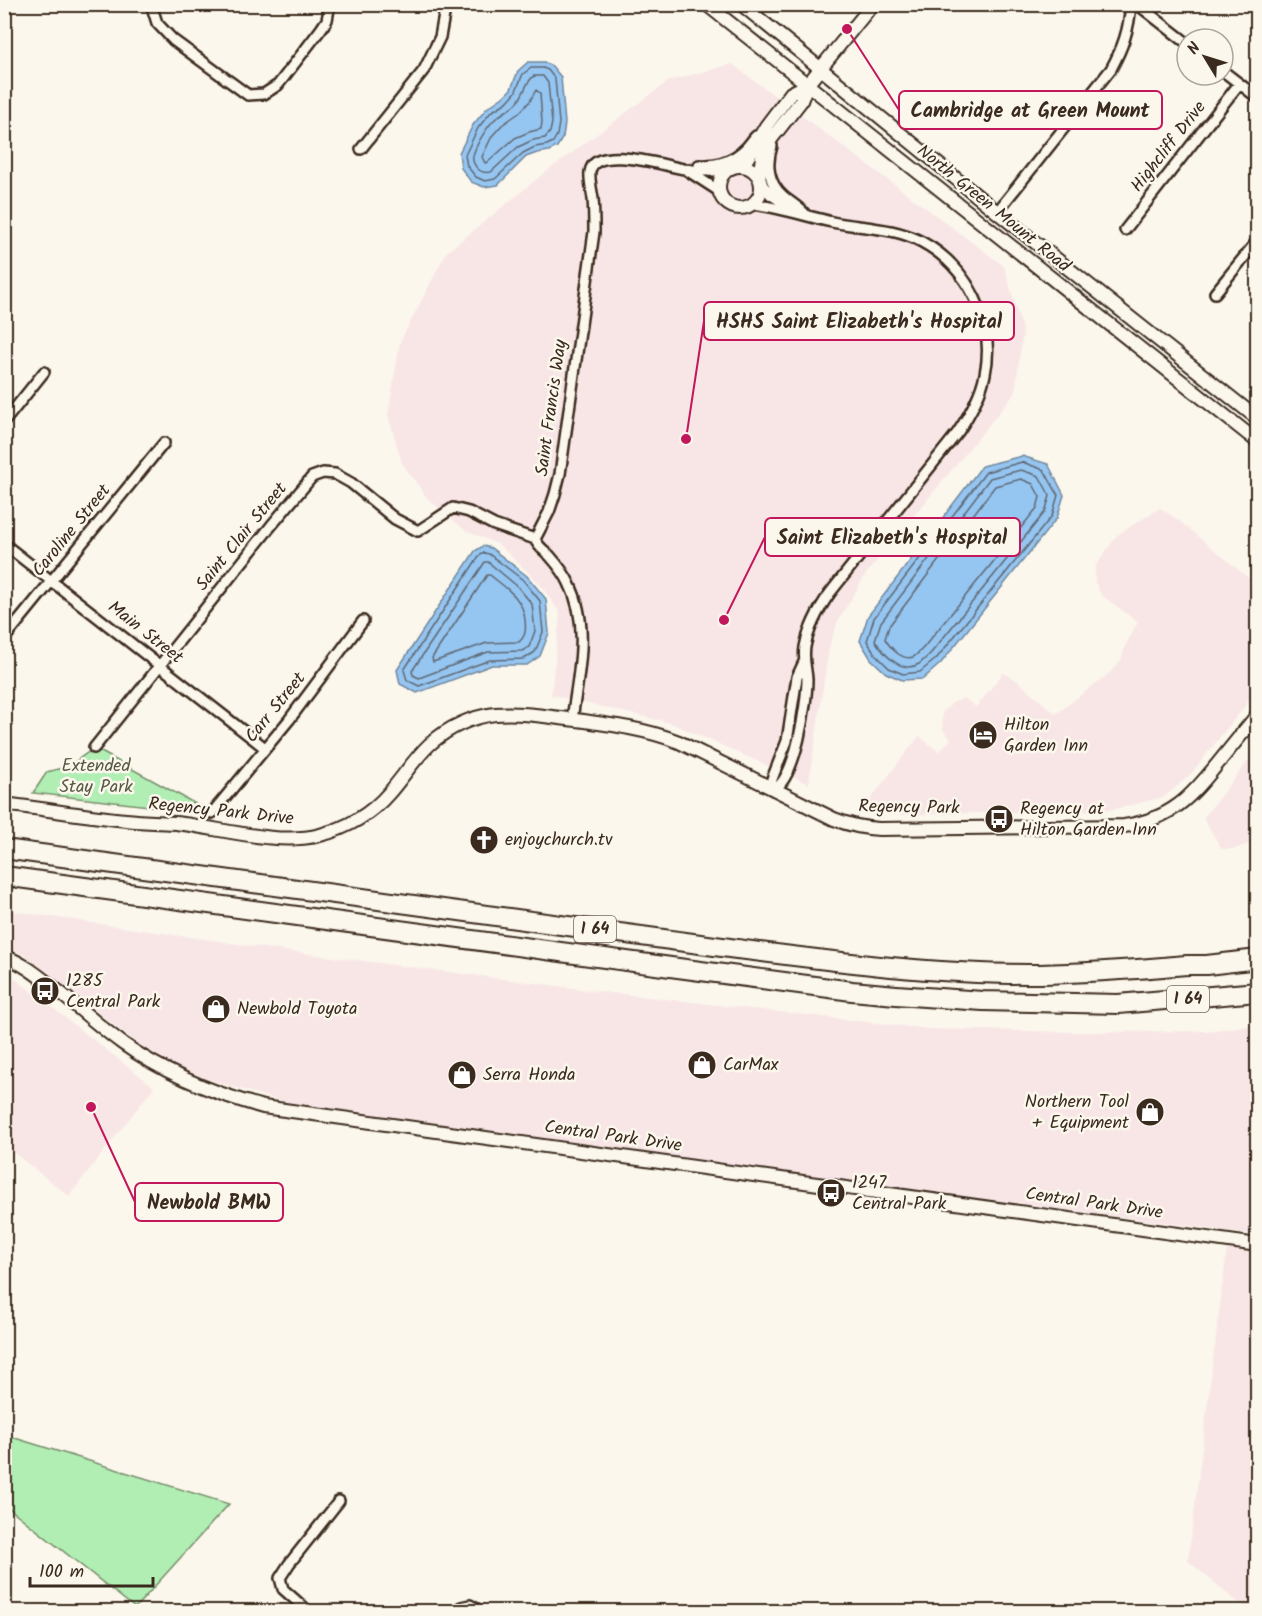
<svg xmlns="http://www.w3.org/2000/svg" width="1262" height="1616" font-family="Kalam,sans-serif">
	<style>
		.built { fill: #f8e6e7 }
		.green { fill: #b1eeb4; stroke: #768c69; stroke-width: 1.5 }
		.water { fill: #95c5f1; stroke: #71879d; stroke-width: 1.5 }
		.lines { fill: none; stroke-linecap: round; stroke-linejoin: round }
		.shore { stroke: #5f6872; stroke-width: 1.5 }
		.minor-casing { stroke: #3b2a1e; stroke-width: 14 }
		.tertiary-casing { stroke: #3b2a1e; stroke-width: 16 }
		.motorway-casing { stroke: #3b2a1e; stroke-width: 22 }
		.minor { stroke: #fbf7ec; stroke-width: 9 }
		.tertiary { stroke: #fbf7ec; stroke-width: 12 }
		.motorway { stroke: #fbf7ec; stroke-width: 18 }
		.labels { text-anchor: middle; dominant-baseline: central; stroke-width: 5; stroke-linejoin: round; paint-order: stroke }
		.shield { fill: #fbf7ec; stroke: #75685c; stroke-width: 1.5 }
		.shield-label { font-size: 16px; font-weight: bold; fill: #3b2a1e }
		.street-label { font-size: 18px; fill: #3b2a1e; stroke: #fbf7ec }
		.poi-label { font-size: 18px; fill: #3b2a1e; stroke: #fbf7ec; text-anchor: start }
		.park-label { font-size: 18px; fill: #585b44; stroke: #fbf7ec }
		.leader { fill: none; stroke: #c2185b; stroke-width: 2 }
		.callout-dot { fill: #c2185b; stroke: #fbf7ec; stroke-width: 2 }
		.callout { fill: #fbf7ec; stroke: #c2185b; stroke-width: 2 }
		.callout-label { font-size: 20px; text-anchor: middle; font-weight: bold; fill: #3b2a1e }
	</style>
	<rect width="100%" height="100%" fill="#fbf7ec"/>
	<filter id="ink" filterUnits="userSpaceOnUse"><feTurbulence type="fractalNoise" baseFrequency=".0167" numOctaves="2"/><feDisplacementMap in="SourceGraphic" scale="12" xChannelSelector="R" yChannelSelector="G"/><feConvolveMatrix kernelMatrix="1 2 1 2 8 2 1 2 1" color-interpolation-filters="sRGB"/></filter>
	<g filter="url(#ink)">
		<path class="built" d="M732,64L1004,266L1023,332L1015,393L866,574L838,621L829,647L809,784L671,723L551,695L560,613L539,583L498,544L466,531L427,498L402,463L388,415L400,342L446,253L543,174L669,81Z
			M1160,508L1177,519L1257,585V691L1190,775L1164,797L1111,810L899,815L866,805L919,736L939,752L951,739L943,730L942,713L952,703L964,698L976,707L1003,673L1015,679L1056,714L1112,671L1121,660L1126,644L1138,622L1101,595L1095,582V567L1117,535Z
			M1257,750V841L1234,849H1222L1203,818Z
			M5,910L286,951L612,993L929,1029L1076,1032L1206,1031L1257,1025V1235L750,1167L285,1102L209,1080L180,1069L142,1047L26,956L5,946Z
			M4,970L154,1087L69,1196L5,1146Z
			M1227,1249L1257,1252V1611H1249L1188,1561Z"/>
		<path class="green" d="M94,748L212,813L33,793L47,772L69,766Z
			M5,1435L229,1504L135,1608L5,1505Z"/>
		<path class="water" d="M528,62H544L552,66L561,77L565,123L563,137L557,147L549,151L537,153L526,157L498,185L484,187L471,182L461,168L459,153L473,125L487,108L503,97L511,89L518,71Z
			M1022,456L1048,464L1064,495L1057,518L941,663L923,679L902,680L886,673L871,659L860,641L868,616L982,466Z
			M483,546L491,548L527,576L546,599L549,633L540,656L527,665H492L417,693L400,684L397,670L475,551Z"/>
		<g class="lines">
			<path class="shore" d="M531,68H543L548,70L555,79L559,123L557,135L553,142L547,145L535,147L523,153L495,179L485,181L476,177L467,166L465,155L478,128L491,112L507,102L515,93L523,74Z
				M534,76H543L548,83L552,123L550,132L545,138L533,140L518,147L491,172C486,173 482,173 478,169C475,166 472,161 473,156C475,146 487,127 494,120C501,113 510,110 517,103C524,95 526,81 534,76Z
				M536,90L540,93L542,122L541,129L529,132L515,138L488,162L485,163L482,157L492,136L502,125L519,113L530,101Z
				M1022,462L1044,470L1058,495L1052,516L936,659L920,672L903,674L889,668L876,655L867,641L874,618L986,472Z
				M1021,470L1039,476L1050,496L1045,512L931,653C927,657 923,661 919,664C901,675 883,653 875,640L881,622L990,478Z
				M1021,479L1033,484L1040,497L1037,508L924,647C921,650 917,655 913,657C901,661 890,647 885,639L889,626L995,486Z
				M484,553L489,554L523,580L540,601L543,632L535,652L524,659L490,660L419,686L407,680L404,670L479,556Z
				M485,562H488L517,586L532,604L535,631L529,647L522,651L488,652L419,678L413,675L412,671Z
				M487,575H490C506,588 523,598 525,620C526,629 526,636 519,642L487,643L433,662L432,658Z"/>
			<g class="minor-casing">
				<path id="minor" d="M151,4L157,23L173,40L248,95L264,94L278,85L321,29L327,20L330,4
					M1137,4L1187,43
					M1223,71L1258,98
					M772,146C766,164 768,183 783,196C791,203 799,207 806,215
					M361,149L424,70L440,37L446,4
					M699,165C716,166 733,161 746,148C750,144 752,140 756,136
					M685,169L719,191
					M761,183L771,195L790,207
					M752,204C779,207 805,216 832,222C862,228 894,227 922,242C968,267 996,322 985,374C981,395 970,414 958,432L830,593C818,610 809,626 805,647C803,659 806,667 807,679C807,703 796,779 773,790L771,785L772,779L787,741L797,677L804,662
					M997,212L1111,69C1123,47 1129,30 1131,4
					M1125,230L1239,84
					M1215,293L1258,240
					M4,422L44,372
					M4,544L265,748
					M4,639L164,443
					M572,720C578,674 591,626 569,583C565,574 557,564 550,556C545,551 538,547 535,539L549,512L555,494L560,474L594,232C594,221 594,210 593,199C592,191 589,180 590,172C594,143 668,167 685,169C696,171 715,172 727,170
					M94,748L271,526L312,477L323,473L335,474L351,483L395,519L418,531L453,508L469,512L494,525L535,539
					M212,813L289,720L363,621
					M309,1612L283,1589L280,1578L289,1564L339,1501
					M456,1612L461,1607L470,1605L482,1612"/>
			</g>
			<g class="tertiary-casing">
				<path id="tertiary" d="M706,4L1258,442
					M741,4L997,212L1258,419
					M740,165L747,159L766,126L791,93L807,85
					M719 187a21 21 0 1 1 42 0a21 21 0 1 1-42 0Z
					M759,178L762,157L765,149L772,138L801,101L807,85L873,4
					M4,804C45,809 86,816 126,820C143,822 160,822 176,823C220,828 278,846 320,835C347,828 371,814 389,793C403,777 414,759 430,744C448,728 471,717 495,714C520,712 544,716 568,719C606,724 643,728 679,742L834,819C849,825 863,828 879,829L1124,826C1172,819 1191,797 1219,762C1232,746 1245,730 1258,714
					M4,956C25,964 41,978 58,991C79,1008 100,1027 122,1043C165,1074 213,1093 263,1107L1258,1245"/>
			</g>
			<g class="motorway-casing">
				<path id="motorway" d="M4,849L722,947C824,960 925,974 1028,974C1081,974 1135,969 1188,965H1207L1258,959
					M4,876L678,968L852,991L896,995L983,1001L1118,1004L1258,992"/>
			</g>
			<use href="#minor" class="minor"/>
			<use href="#tertiary" class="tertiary"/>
			<use href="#motorway" class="motorway"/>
		</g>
	</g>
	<defs>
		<g id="hotel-disc" transform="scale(1.5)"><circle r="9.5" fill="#3b2a1e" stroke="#fbf7ec"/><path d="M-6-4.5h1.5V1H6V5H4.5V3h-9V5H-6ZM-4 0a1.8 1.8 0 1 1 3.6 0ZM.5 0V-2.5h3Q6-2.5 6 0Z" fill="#fff"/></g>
		<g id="bus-disc" transform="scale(1.5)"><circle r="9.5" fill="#3b2a1e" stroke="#fbf7ec"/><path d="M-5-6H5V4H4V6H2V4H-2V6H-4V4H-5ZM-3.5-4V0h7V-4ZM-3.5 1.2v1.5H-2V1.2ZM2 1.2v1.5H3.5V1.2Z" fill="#fff"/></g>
		<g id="church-disc" transform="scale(1.5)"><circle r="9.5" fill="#3b2a1e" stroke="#fbf7ec"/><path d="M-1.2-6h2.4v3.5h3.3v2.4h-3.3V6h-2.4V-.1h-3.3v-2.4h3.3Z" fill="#fff"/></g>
		<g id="shop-disc" transform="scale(1.5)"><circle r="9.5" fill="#3b2a1e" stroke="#fbf7ec"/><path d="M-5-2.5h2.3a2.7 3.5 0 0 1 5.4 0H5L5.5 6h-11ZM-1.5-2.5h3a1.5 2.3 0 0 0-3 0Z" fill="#fff"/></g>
	</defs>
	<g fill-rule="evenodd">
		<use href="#hotel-disc" x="983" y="735"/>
		<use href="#bus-disc" x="999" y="819"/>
		<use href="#church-disc" x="484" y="840"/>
		<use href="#bus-disc" x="45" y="991"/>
		<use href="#shop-disc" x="216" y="1009"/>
		<use href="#shop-disc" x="702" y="1065"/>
		<use href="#shop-disc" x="462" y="1075"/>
		<use href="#shop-disc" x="1150" y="1112"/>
		<use href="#bus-disc" x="831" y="1193"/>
	</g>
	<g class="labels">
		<g class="shield">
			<rect x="574" y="916" width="42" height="26" rx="4.5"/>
			<rect x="1167" y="986" width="42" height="26" rx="4.5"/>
		</g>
		<g class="shield-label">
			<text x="595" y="929">I 64</text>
			<text x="1188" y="999">I 64</text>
		</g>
		<g class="street-label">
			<text transform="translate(1169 147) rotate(-52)">Highcliff Drive</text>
			<text transform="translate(993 209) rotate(39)">North Green Mount Road</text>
			<text transform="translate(552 408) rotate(-82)">Saint Francis Way</text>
			<text transform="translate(72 531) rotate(-51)">Caroline Street</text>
			<text transform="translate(242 537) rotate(-51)">Saint Clair Street</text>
			<text transform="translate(145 633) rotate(38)">Main Street</text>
			<text transform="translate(276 708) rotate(-51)">Carr Street</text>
			<text transform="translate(909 808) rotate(1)">Regency Park</text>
			<text transform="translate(221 812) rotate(6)">Regency Park Drive</text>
			<text transform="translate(613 1137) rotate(8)">Central Park Drive</text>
			<text transform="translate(1094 1204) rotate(8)">Central Park Drive</text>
		</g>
		<g class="poi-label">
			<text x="1004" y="725">Hilton<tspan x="1004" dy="21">Garden Inn</tspan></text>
			<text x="1020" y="809">Regency at<tspan x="1020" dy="21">Hilton Garden Inn</tspan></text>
			<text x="505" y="840">enjoychurch.tv</text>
			<text x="66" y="981">1285<tspan x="66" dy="21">Central Park</tspan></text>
			<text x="237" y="1009">Newbold Toyota</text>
			<text x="723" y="1065">CarMax</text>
			<text x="483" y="1075">Serra Honda</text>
			<text x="1129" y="1102" text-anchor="end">Northern Tool<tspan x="1129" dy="21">+ Equipment</tspan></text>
			<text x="852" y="1183">1247<tspan x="852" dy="21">Central Park</tspan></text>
		</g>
		<g class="park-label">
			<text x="96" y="766">Extended<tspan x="96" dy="21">Stay Park</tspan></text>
		</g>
	</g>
	<path class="leader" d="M847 29L899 110M686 439L704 321M724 620L765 537M91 1107L135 1202"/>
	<g class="callout-dot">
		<circle cx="847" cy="29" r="6"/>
		<circle cx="686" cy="439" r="6"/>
		<circle cx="724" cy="620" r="6"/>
		<circle cx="91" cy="1107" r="6"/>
	</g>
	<g class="callout">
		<rect x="899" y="91" width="263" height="38" rx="6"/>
		<rect x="704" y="302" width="310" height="38" rx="6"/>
		<rect x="765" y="518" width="255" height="38" rx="6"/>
		<rect x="135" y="1183" width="148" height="38" rx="6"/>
	</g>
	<g class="callout-label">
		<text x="1030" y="117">Cambridge at Green Mount</text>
		<text x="859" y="328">HSHS Saint Elizabeth's Hospital</text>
		<text x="892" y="544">Saint Elizabeth's Hospital</text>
		<text x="209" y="1209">Newbold BMW</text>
	</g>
	<rect width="1262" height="1616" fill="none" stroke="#fbf7ec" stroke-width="24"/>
	<rect x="12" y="12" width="1238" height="1592" fill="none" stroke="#3b2a1e" stroke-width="2" filter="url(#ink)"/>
	<g transform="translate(1205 57) rotate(308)"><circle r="28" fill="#fbf7ec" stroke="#aea59a" stroke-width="1.5"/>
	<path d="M0-4.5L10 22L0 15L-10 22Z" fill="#3b2a1e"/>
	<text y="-9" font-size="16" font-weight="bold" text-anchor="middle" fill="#3b2a1e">N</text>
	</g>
	<path d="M30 1577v9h123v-9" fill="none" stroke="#3b2a1e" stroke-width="3"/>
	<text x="39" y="1577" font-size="18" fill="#3b2a1e" stroke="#fbf7ec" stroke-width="4.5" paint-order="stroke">100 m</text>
</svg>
